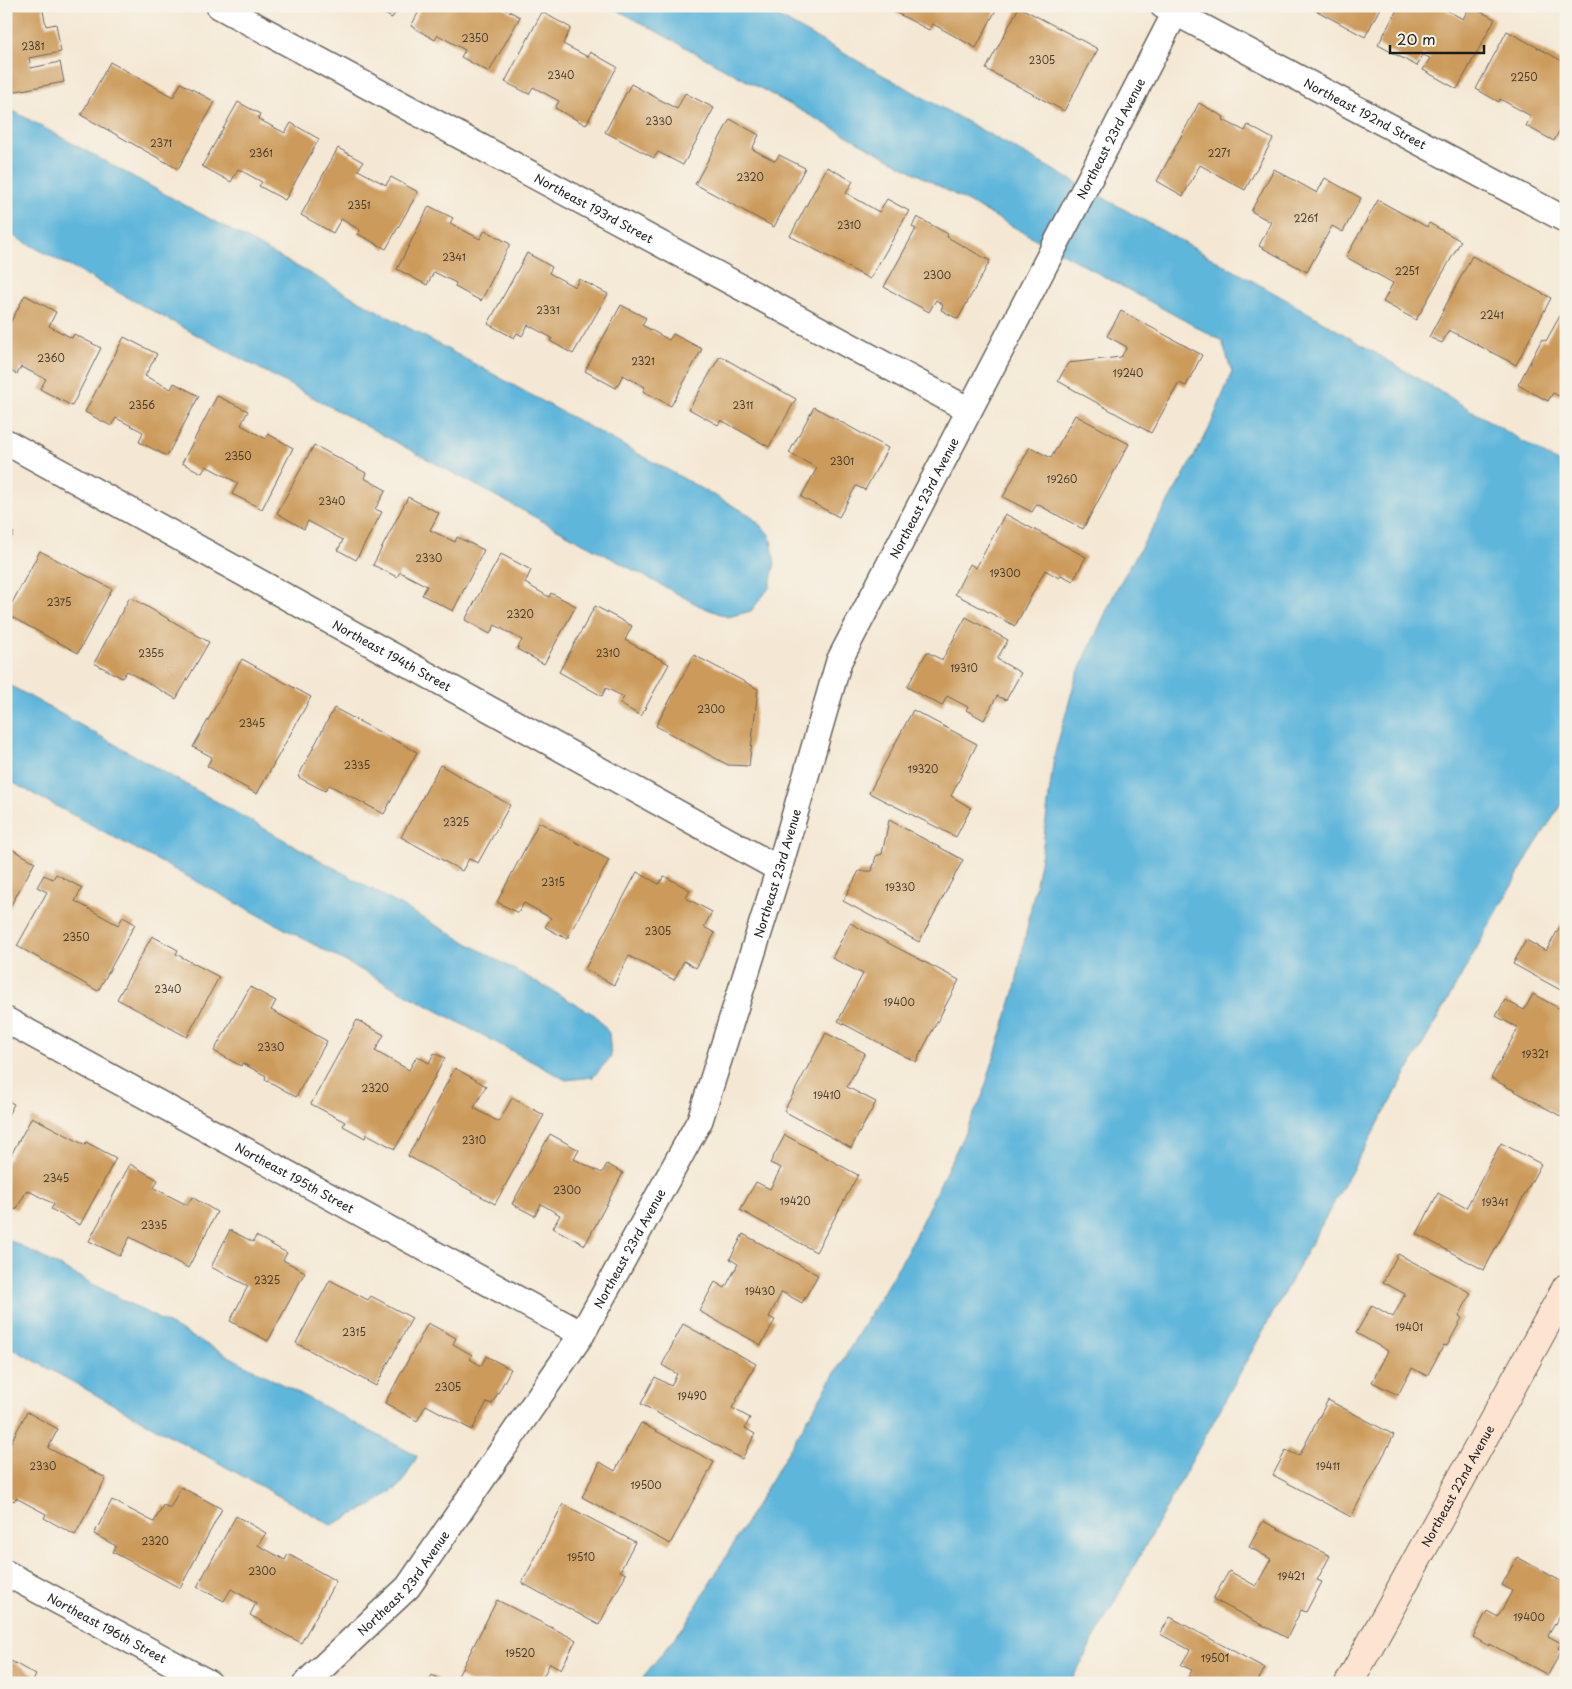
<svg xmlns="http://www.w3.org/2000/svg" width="1572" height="1689" font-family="'Playpen Sans',sans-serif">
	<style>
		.water { fill: #5eb6db; stroke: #3d697c }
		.building { fill: #cc9b5b }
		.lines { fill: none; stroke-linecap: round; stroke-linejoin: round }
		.street-casing { stroke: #68635c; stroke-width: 28 }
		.secondary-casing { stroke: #68635c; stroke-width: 30 }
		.street { stroke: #fff; stroke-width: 25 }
		.secondary { stroke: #fde4d1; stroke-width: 28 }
		.labels { text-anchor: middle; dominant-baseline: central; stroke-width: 5; stroke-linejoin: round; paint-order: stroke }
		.number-label { font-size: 10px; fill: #483c2c }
		.street-label { font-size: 12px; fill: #1c1c1c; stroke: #f7f3e8 }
	</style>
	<rect width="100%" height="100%" fill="#f7f3e8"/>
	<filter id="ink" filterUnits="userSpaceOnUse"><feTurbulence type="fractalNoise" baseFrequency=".02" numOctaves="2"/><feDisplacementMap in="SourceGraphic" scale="10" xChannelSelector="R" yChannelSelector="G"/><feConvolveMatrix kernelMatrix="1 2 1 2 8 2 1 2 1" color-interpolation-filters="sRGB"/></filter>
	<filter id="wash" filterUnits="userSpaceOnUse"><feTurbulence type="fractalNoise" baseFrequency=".0096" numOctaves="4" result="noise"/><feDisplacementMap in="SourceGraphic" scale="20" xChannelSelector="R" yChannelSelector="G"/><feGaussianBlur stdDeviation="1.12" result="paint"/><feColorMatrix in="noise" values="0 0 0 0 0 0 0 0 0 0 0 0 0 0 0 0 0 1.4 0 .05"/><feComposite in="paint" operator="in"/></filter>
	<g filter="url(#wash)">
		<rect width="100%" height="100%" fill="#f4e8d4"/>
		<path class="water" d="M610,6H759L1285,299L1566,467V797L1530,853L1308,1249L1070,1683H638L685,1625L907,1252L982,1097L1015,989L1042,852L1054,756L1076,677L1117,588L1181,480L1209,429L1232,372L1222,341Z
			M6,107L750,515L770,535L775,563L769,588L751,611L728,617L700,606L6,232Z
			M6,683L595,1015L609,1033L611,1057L593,1077L566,1080L6,779Z
			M6,1238L417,1456V1457L401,1485L371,1506L331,1525L6,1345Z"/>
		<g id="blocks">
			<path class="building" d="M6,6H42L46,26L56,24L61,52L29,58L31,68L60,62L64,82L6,93Z
				M370,6H399L392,18Z
				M422,6H500L520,17L489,72L461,57L465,50L438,35L435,40L411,26Z
				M896,6H998L976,48L933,24L929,30L893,11Z
				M1308,6H1381L1365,37Z
				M1399,6H1439L1463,19L1470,6L1495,19L1457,89L1423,70L1430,58L1423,55L1417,66L1378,45Z
				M1019,7L1098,49L1064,111L986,69Z
				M542,12L571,28L563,44L588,57L590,52L617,67L586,125L555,108L559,101L533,87L529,94L505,82Z
				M1507,31L1566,63V118L1554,141L1526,126L1531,116L1500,99L1499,102L1476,89Z
				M110,62L173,97L181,83L215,102L178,169L81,115Z
				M631,84L677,109L685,93L714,108L683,165L658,152L654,158L605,132Z
				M238,102L260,114L258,119L285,133L291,123L319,139L285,200L259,186L262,182L238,169L231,182L202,166Z
				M1199,103L1224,117L1223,120L1245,131L1248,125L1273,139L1245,190L1200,165L1183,196L1157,181Z
				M730,119L759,135L752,149L775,161L779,155L805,168L774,227L695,184Z
				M338,148L363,162L358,170L386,185L391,177L418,192L386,249L358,234L360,230L341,219L333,233L301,215Z
				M827,167L853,181L846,193L879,212L887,199L909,211L870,279L790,236Z
				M1274,169L1317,193L1325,178L1361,198L1343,232L1332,226L1307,272L1259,246L1271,222L1251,211Z
				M1378,200L1427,227L1429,223L1461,241L1416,320L1383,302L1393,283L1346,257Z
				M429,206L453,218L450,223L480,239L485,230L510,244L481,301L455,287L456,283L434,272L427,285L397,269Z
				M917,217L948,234L947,237L990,261L958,319L941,310L943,305L936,300L929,312L884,287L916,229L912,227Z
				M527,253L552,267L549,273L575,287L579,279L608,294L573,354L550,341L552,338L528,325L522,336L517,333L514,338L488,324Z
				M1472,256L1551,298L1516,365L1449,330L1442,343L1429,337Z
				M25,295L56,312L49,326L72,338L74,334L101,348L72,406L40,389L46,379L21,367L17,374L6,369V331Z
				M621,305L646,318L642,325L669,340L673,334L702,349L671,406L643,391L645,387L623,375L616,388L585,371Z
				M1566,305V389L1564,388L1559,396L1553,393L1548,401L1518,385L1542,339L1546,341Z
				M1121,311L1202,355L1186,386L1179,383L1151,433L1058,381L1068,363L1121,357L1127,347L1107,336Z
				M124,337L157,354L145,376L171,389L174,383L199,396L167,456L139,442L143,432L116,418L111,426L85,412Z
				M720,356L796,399L769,447L721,420L718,425L689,409Z
				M217,396L248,411L241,425L266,439L268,434L293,448L262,509L232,494L238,483L206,466L202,473L182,463Z
				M814,407L888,448L865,490L856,486L839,517L801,497L817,468L789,453Z
				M1075,415L1129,444L1083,529L1037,504L1032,512L1003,497L1030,447L1051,458Z
				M314,445L366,473L364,478L386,490L375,509L382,512L356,560L338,550L343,540L308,521L304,529L277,513Z
				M408,497L439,513L430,530L455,542L457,537L484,550L453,611L422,595L427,586L400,572L397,577L373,565Z
				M1005,514L1086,557L1073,581L1061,575L1059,578L1045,570L1015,626L955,594L970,564L976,568Z
				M6,529L14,533L6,547Z
				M40,551L112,589L78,653L6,614Z
				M501,554L531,570L525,583L549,597L551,593L576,606L544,664L517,649L522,640L495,625L490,634L465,620Z
				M130,597L209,642L176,699L127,671L122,678L94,663Z
				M595,606L632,626L625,640L669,664L641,716L620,704L624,697L606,688L602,696L559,672Z
				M966,617L1008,640L997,659L1021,673L1006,700L997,696L984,720L966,710L968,707L947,696L942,706L907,687L927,652L942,660Z
				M694,655L758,689L749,766L728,765L656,726Z
				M242,659L311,697L257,794L207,766L212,757L193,747Z
				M334,708L417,752L384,814L329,785L325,791L298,777Z
				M913,710L977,744L951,796L971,808L956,837L869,793Z
				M440,765L510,805L478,863L469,859L462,871L401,837Z
				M889,820L963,860L919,942L843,901L859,871H872L876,856L882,854Z
				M539,822L609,860L567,939L545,927L551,918L524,903L518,913L497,902Z
				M6,846L35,862L6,914Z
				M637,872L659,884L664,876L690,890L686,898L712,912L704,927L715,933L696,968L684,961L674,980L629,956L614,985L585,969Z
				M56,874L82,888L75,901L118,925L123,917L135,924L98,991L17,946L47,892L37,887L44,875L53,879Z
				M1566,916V993L1513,964L1526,940L1546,951Z
				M850,923L959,980L916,1062L838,1021L863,974L832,958Z
				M152,936L178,950L176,954L219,977L187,1037L117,999Z
				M250,987L276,1001L271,1010L327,1041L296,1097L265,1079L266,1076L242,1063L241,1066L214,1051Z
				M1533,994L1566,1012V1115L1564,1118L1491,1078L1518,1028L1496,1016L1505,1000L1524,1010Z
				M357,1020L384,1035L375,1051L409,1070L417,1056L429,1063L434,1053L445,1058L395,1149L367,1134L365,1138L343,1126L345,1122L311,1104Z
				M826,1033L865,1053L847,1087L876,1102L851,1148L784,1111Z
				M455,1068L486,1086L474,1108L499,1122L512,1098L544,1115L495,1204L408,1156Z
				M6,1100L14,1104L6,1119Z
				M32,1117L85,1145L86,1142L116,1158L80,1225L51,1209L54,1204L27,1190L16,1210L6,1205V1164Z
				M550,1134L579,1150L574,1159L602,1173L607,1164L623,1173L585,1245L553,1228L560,1215L541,1204L535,1216L512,1204Z
				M785,1135L858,1175L816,1252L740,1210L756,1182L770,1189L781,1168L770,1163Z
				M1501,1143L1541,1164L1484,1270L1417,1234L1438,1193L1466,1208Z
				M130,1164L158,1180L154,1188L187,1205L192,1197L217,1212L188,1268L130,1237L120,1256L89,1241Z
				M230,1230L253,1242L256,1236L287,1253L283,1260L305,1272L268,1341L230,1321L248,1286L211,1267Z
				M743,1234L818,1275L802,1303L782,1292L769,1317L775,1320L761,1345L699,1311L715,1282L725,1288L738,1264L730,1259Z
				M1398,1254L1471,1293L1459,1316L1462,1318L1447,1346L1444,1345L1427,1376L1412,1368L1398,1395L1372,1382L1388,1351L1356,1333L1372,1305L1393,1317L1405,1294L1383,1282Z
				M330,1280L368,1300L371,1296L412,1318L376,1386L296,1343Z
				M428,1323L456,1338L453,1344L472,1355L470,1359L481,1366L486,1356L511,1369L492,1404L487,1402L472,1430L426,1405L417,1421L385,1403Z
				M683,1324L756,1364L732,1408L750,1418L745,1428L755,1434L742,1459L641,1404L655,1377L671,1386L677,1374L662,1365Z
				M1328,1400L1394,1435L1351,1517L1273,1475L1286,1450L1299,1456Z
				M27,1412L58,1429L48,1448L106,1478L75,1535L44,1518L46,1514L16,1498L14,1501L6,1497V1451Z
				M641,1423L714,1462L670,1544L582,1497L600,1462L615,1471Z
				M181,1487L222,1509L180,1588L113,1552L116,1546L94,1534L112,1500L154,1522L163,1505L170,1508Z
				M563,1504L635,1542L620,1571L626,1574L599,1625L522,1583Z
				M236,1516L266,1533L258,1545L285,1560L288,1554L336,1581L301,1643L250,1615L256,1603L231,1589L224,1601L197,1587Z
				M1263,1521L1330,1556L1317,1580L1322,1582L1306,1612L1301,1610L1287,1638L1213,1599L1229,1571L1256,1586L1271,1559L1249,1547Z
				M1517,1557L1566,1584V1612L1564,1614L1561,1613L1548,1636L1561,1643L1558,1648L1562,1650L1548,1675L1490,1644L1489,1646L1473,1637L1487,1611L1498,1617L1512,1591L1502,1585Z
				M497,1600L576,1640L561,1669L550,1663L540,1683H472L458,1676Z
				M1170,1617L1265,1668L1257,1683H1185L1192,1670L1181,1665L1190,1650L1160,1634Z
				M11,1661L36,1675L32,1683H6V1670Z
				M432,1675L446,1683H428Z"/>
		</g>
	</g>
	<g filter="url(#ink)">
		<use href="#blocks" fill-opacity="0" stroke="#68635c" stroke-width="1"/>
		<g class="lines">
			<g class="street-casing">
				<g id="street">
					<path id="s1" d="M219,6L969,410"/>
					<path id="s2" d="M1163,6L1566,220"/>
					<path id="s3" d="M6,442L779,869"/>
					<path id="s4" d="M6,1020L582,1334"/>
					<path id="s5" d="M6,1573L209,1683"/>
					<path id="s6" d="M306,1683L408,1587L582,1334L700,1120L779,869L839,661L1088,182L1175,13"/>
				</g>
			</g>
			<g class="secondary-casing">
				<g id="secondary">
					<path id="s7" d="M1349,1683L1566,1288"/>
				</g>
			</g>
			<use href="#street" class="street"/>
			<use href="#secondary" class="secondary"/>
		</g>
	</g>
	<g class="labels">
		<g class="number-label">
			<text x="475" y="37">2350</text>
			<text x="33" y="45">2381</text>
			<text x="1042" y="59">2305</text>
			<text x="561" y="74">2340</text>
			<text x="1524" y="76">2250</text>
			<text x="659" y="120">2330</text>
			<text x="161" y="142">2371</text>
			<text x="261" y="152">2361</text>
			<text x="1219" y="152">2271</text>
			<text x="750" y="176">2320</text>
			<text x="359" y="204">2351</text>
			<text x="1306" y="217">2261</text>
			<text x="849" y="224">2310</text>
			<text x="454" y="256">2341</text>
			<text x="1407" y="270">2251</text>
			<text x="937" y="274">2300</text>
			<text x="548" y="309">2331</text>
			<text x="1492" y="314">2241</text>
			<text x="51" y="357">2360</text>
			<text x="643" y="360">2321</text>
			<text x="1128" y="372">19240</text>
			<text x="142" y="404">2356</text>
			<text x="743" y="404">2311</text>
			<text x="238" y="455">2350</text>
			<text x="842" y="460">2301</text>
			<text x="1062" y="478">19260</text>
			<text x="332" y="500">2340</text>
			<text x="429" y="557">2330</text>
			<text x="1005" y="572">19300</text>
			<text x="59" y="601">2375</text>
			<text x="520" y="613">2320</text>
			<text x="151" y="652">2355</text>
			<text x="608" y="652">2310</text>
			<text x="964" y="667">19310</text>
			<text x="711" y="708">2300</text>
			<text x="252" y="722">2345</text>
			<text x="357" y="764">2335</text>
			<text x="923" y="768">19320</text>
			<text x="456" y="821">2325</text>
			<text x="553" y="881">2315</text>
			<text x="900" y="886">19330</text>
			<text x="658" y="930">2305</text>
			<text x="76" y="936">2350</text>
			<text x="168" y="988">2340</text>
			<text x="899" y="1001">19400</text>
			<text x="271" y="1046">2330</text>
			<text x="1535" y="1053">19321</text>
			<text x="375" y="1087">2320</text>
			<text x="827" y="1094">19410</text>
			<text x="474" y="1139">2310</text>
			<text x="56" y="1177">2345</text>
			<text x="567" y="1189">2300</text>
			<text x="795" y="1200">19420</text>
			<text x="1495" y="1201">19341</text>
			<text x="154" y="1224">2335</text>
			<text x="267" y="1279">2325</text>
			<text x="760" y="1290">19430</text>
			<text x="1409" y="1326">19401</text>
			<text x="354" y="1331">2315</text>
			<text x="448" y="1386">2305</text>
			<text x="692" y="1395">19490</text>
			<text x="43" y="1465">2330</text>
			<text x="1328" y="1465">19411</text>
			<text x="646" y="1484">19500</text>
			<text x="155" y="1540">2320</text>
			<text x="581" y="1556">19510</text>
			<text x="262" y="1570">2300</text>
			<text x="1291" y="1575">19421</text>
			<text x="1529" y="1616">19400</text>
			<text x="520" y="1652">19520</text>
			<text x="1215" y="1657">19501</text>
		</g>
		<g class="street-label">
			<text stroke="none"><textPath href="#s2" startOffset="229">Northeast 192nd Street</textPath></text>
			<text stroke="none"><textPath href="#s6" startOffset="1760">Northeast 23rd Avenue</textPath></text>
			<text stroke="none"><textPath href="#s1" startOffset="426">Northeast 193rd Street</textPath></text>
			<text stroke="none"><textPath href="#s6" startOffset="1355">Northeast 23rd Avenue</textPath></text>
			<text stroke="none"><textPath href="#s3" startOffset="441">Northeast 194th Street</textPath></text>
			<text stroke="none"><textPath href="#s6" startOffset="950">Northeast 23rd Avenue</textPath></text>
			<text stroke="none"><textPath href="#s4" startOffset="329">Northeast 195th Street</textPath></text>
			<text stroke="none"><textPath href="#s6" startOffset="545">Northeast 23rd Avenue</textPath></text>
			<text stroke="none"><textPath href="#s7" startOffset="225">Northeast 22nd Avenue</textPath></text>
			<text stroke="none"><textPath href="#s6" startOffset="140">Northeast 23rd Avenue</textPath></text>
			<text stroke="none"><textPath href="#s5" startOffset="115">Northeast 196th Street</textPath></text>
		</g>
	</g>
	<rect width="1572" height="1689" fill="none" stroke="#f7f3e8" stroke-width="25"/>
	<path d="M1390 45v8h94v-8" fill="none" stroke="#1c1c1c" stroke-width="2.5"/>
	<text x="1397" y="45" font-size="15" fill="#1c1c1c" stroke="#f7f3e8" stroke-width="4" paint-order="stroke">20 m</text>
</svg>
